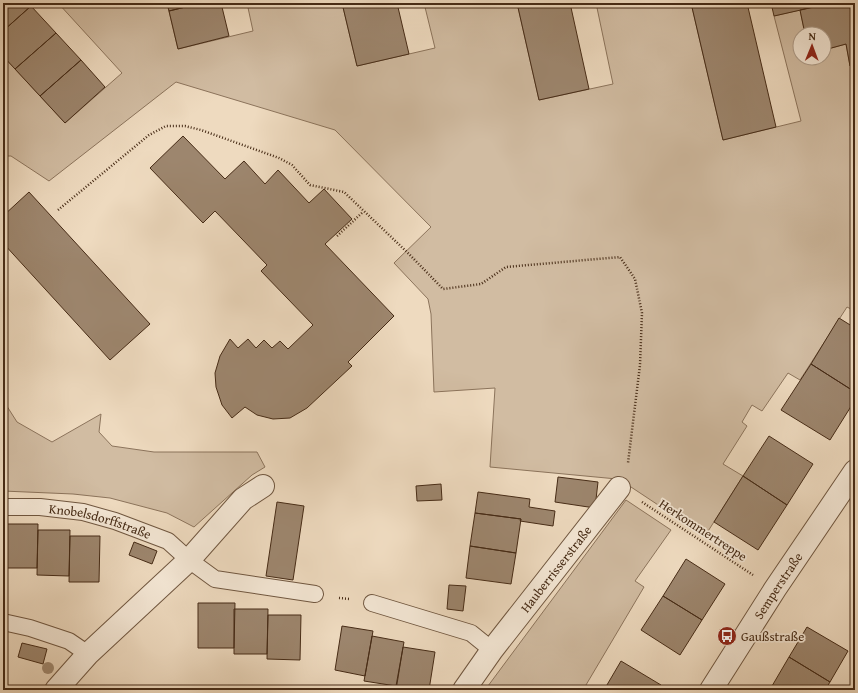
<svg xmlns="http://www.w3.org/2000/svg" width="858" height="693" font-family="'Gentium Book Plus',serif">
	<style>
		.green { fill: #d1bca2; stroke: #8c745c }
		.building { fill: #9d866e; stroke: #462b16 }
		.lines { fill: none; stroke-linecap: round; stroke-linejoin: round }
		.lane-casing { stroke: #705740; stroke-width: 18 }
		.street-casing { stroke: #705740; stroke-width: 24 }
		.path { stroke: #462b16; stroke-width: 2.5; stroke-dasharray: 1 2; stroke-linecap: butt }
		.lane { stroke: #f4e7d5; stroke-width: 16 }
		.street { stroke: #f4e7d5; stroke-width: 22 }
		.tree { fill: #a18a71 }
		.labels { text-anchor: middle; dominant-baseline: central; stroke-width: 3.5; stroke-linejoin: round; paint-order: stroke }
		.street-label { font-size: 13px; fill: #462b16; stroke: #f4e7d5 }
		.poi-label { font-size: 13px; fill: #462b16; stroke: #f4e7d5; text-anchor: start }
	</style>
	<rect width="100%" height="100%" fill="#eedabf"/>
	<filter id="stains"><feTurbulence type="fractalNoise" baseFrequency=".005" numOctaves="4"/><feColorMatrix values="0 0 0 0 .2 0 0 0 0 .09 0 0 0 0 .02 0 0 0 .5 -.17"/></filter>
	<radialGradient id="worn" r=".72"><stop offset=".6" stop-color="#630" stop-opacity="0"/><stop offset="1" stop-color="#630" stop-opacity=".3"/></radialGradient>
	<path class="green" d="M58,3H167L178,49L253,31L247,3H342L357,66L435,48L424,3H517L539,100L613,84L596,3H691L723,140L801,121L774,16L800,10L805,34H800V58H824V50L846,44L850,66L855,65V311L847,307L800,380L788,373L762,411L752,405L742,422L747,426L723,464L743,476L705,536L631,487L617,479L490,467L495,388L434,392L431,314L428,299L394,263L431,227L335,130L176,82L49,181L11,156H3V56L65,123L122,73Z
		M3,400L17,422L52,442L101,414L99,432L112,446L154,452H257L265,467L252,475L194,527L167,513L110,498L73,494L3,491Z
		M626,500L671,530L635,581L644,587L583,690H485Z"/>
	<path class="building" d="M3,3H28L31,6L3,31Z
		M167,3H202L169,11Z
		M202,3H221L229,36L178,49L169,11Z
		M342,3H397L409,54L357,66Z
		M517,3H570L589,89L539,100Z
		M691,3H747L776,127L723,140Z
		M771,3H813L814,7L774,16Z
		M829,3H849L853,20L855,19V65L850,66L846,44L824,50V34H805L800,10Z
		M31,6L56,33L15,69L3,56V31Z
		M56,33L81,60L40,96L15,69Z
		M81,60L105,87L65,123L40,96Z
		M183,136L225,179L244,161L265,184L278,170L309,203L324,189L352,219L325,244L394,316L348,362L352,366L307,408L290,418L273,419L257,415L245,407L232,418L222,405L216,387L215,373L220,356L230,339L238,348L248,339L256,348L264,340L272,348L280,341L288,349L313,325L261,271L267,265L215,211L203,223L150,168Z
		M29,192L150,324L110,360L3,243V216Z
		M839,318L855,328V392L811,364Z
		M811,364L855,392V400L830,440L781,410Z
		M769,436L813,464L787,505L743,476Z
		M743,476L787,505L758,550L714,522Z
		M558,477L598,482L595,508L555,502Z
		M441,484L442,500L417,501L416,486Z
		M478,492L530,499L529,507L555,511L553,526L520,521L521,519L475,513Z
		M277,502L304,506L293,580L266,576Z
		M475,513L521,519L516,553L470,546Z
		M3,524H38L37,568H3Z
		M38,530H70L69,576L37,575Z
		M70,536H100L99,582H69Z
		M134,542L157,551L152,564L129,555Z
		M470,546L516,553L511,584L466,578Z
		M686,559L725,584L702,620L663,596Z
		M449,585L466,586L463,611L447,609Z
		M663,596L702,620L680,655L641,630Z
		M198,603H235L234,648H198Z
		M234,609H268L267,654H234Z
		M268,615H301L300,660L267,659Z
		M342,626L373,631L365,676L335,670Z
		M807,627L848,651L830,682L789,657Z
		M372,636L404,642L396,686L364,681Z
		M22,643L47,649L43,664L18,657Z
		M403,647L435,652L429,690H396Z
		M789,657L830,682L825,690H778L772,686Z
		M621,661L661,685L658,690H604Z
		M772,686L778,690H770Z"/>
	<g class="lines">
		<g class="lane-casing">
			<g id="lane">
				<path id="s1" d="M3,507H40L83,512L115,521L168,541L189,560L215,579L315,594"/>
				<path d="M372,603L471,633L492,650"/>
				<path d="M3,622L30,628L69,641L88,654"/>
			</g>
		</g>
		<g class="street-casing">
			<g id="street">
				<path d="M56,690L88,654L189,560L243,499L263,486"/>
				<path id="s2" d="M464,690L492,650L619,488"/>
				<path id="s3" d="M711,690L775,589L855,471"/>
			</g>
		</g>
		<path class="path" d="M58,210L149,135L166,126H185L201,130L279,158L292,165L310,185L344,192L409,254L443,289L481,284L506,267L620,257L635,279L642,313L640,365L628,463
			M337,236L363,212
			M642,502L753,575
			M339,598L350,599"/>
		<use href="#lane" class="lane"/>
		<use href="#street" class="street"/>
	</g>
	<circle class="tree" cx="48" cy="668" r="6"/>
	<defs>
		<g id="bus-disc" transform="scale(1)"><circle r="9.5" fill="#8f2418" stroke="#f4e7d5"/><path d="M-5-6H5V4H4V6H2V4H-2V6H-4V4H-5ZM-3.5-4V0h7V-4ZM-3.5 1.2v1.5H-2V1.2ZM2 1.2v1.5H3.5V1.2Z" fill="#fff"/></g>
	</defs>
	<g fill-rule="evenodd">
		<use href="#bus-disc" x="727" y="636"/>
	</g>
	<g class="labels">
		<g class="street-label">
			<text stroke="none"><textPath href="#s1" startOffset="99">Knobelsdorffstraße</textPath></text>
			<text transform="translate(703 530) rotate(33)">Herkommertreppe</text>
			<text stroke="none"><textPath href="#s2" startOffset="152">Hauberrisserstraße</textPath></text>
			<text stroke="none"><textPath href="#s3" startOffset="124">Semperstraße</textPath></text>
		</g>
		<g class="poi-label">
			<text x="741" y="636">Gaußstraße</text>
		</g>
	</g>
	<rect width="858" height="693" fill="none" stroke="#eedabf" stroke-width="16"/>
	<rect x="4" y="4" width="850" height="685" fill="none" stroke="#462b16" stroke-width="2"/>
	<rect x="8" y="8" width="842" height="677" fill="none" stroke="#462b16"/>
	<g transform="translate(812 46) rotate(1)"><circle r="19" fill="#f4e7d5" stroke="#ae9c89"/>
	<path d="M0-3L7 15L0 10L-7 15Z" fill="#8f2418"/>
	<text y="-6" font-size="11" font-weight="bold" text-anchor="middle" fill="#462b16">N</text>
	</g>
	<rect width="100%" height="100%" filter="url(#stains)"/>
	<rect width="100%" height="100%" fill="url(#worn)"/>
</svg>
